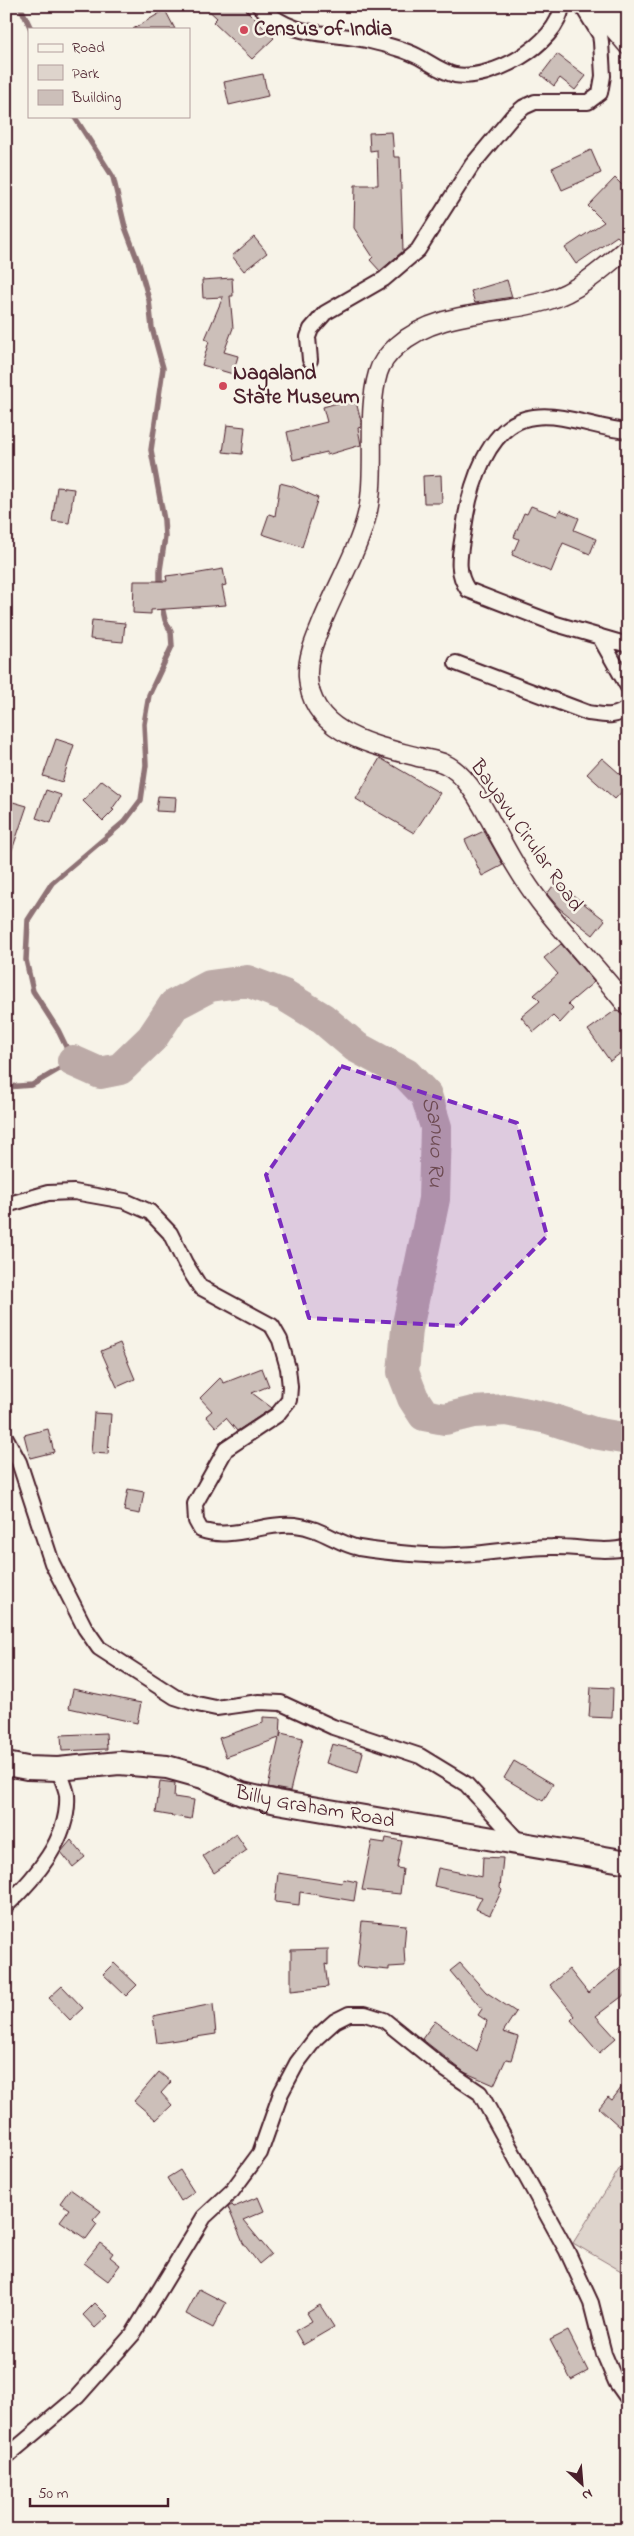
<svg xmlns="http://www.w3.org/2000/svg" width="634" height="2536" font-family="'Indie Flower',sans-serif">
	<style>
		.green { fill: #ded4cc; stroke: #947a7c }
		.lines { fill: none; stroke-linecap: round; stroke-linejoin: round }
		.stream { stroke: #8e7275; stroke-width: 5.5 }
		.river { stroke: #bcaaa7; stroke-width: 32 }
		.building { fill: #ccbfb9; stroke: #4a1f2b }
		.minor-casing { stroke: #4a1f2b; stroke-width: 18 }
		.tertiary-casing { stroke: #4a1f2b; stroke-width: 21 }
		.primary-casing { stroke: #4a1f2b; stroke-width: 26 }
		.minor { stroke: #f7f3e8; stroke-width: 14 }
		.tertiary { stroke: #f7f3e8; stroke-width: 18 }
		.primary { stroke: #f7f3e8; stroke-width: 22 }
		.marked { fill: #7b2cbf; fill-opacity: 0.2; stroke: #7b2cbf; stroke-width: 4; stroke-dasharray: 10 6; stroke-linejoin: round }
		.poi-dot { fill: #d1495b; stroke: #f7f3e8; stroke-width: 2 }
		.labels { text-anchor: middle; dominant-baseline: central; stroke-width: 5; stroke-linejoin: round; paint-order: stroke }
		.poi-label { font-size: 21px; font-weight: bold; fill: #4a1f2b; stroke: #f7f3e8; text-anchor: start }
		.street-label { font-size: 21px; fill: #4a1f2b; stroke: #f7f3e8 }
		.water-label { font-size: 22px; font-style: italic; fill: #6c4950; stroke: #f7f3e8 }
	</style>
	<rect width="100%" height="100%" fill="#f7f3e8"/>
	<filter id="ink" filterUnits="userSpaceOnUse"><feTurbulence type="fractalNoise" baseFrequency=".02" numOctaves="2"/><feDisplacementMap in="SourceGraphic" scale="10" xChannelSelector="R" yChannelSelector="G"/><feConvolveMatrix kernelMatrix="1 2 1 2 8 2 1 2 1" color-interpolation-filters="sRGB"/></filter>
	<g filter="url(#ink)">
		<path class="green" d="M628,2155V2275L573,2243Z"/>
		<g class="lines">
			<path class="stream" d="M20,6L31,29
				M74,116L113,177L125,227L139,264L149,300L152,328L163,368L151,450L164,520L165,537L160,570V588
				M6,1087L32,1085L73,1061L58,1030L33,991L26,960L28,920L52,883L125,821L141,800L146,765L144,724L149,695L172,646L171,632L165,620L161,602"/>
			<path class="river" id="s1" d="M73,1061L100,1073L120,1069L152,1038L174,1005L210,986L247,981L284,995L323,1019L356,1047L406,1074L426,1095L436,1127L434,1199L407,1329L403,1372L413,1398L424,1415L445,1419L473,1412L507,1410L548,1418L594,1433L628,1439"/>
		</g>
		<path class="building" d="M204,6H242L274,38L252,59L213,22L217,18Z
			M165,10L175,29H133Z
			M557,54L586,76L575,90L560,78L554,86L541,75Z
			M263,74L268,96L229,105L224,82Z
			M392,132L394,157H400L403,251L380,271L370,260L373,257L354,228L355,185H378L377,150L370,151L369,133Z
			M591,150L601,173L562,190L552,168Z
			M615,178L628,191V237L620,239L617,236L576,264L565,248L604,222L588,206Z
			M254,237L267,253L244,271L232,256Z
			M232,278L233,296H230L233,328L224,352L238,356L233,374L202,365L209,341L205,339L223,297L203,298L202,280Z
			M507,280L512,297L475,303L471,291Z
			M355,398L361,421V427L358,428L361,445L327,455V452L293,460L287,432L327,422L323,407Z
			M227,425L245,427L242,454L223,452Z
			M441,475L442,503H424L423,476Z
			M280,483L292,486L318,498L302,547L262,534L269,514L275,516Z
			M57,487L74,489L69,523L52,521Z
			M531,506L557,516L560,510L579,518L574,530L596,539L590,554L563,543L551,572L512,555L519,539L514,537L524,513L527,514Z
			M223,569L226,585L222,586L226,605L151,610V614L133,613L134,581H167L166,576L182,574V576Z
			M92,620L125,623L123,642L90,639Z
			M56,739L74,745L62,782L43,776Z
			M380,758L440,793L414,833L356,799Z
			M602,758L628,781V785L615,799L587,774Z
			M102,780L122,795L112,809L114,810L103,821L83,801Z
			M46,790L61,795L51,823L36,818Z
			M158,796L176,797L175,812L156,811Z
			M13,802L27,806L9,859H6V822Z
			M484,831L503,865L482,876L465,840Z
			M556,882L605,920L593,935L559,908L547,894Z
			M561,944L594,982L568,1004L573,1009L560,1023L553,1016L534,1032L521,1017L540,1001L534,995L558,974L544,958Z
			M616,1010L628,1017V1048L610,1061L588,1030Z
			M120,1343L135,1379L117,1387L101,1351Z
			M262,1368L269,1386L252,1393L272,1408L237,1431L226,1418L216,1427L206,1416L212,1411L200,1398L220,1378L224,1383Z
			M94,1413L111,1414L108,1454L91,1453Z
			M48,1429L54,1452L30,1458L24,1435Z
			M128,1489L144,1492L140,1514L124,1511Z
			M591,1687L613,1688L612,1718L589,1717Z
			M73,1689L141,1703L137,1723L69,1708Z
			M263,1717L281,1718L280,1737L281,1733L303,1738L290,1791L268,1787L279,1738L226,1757L219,1738L263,1723Z
			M106,1733L107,1749L62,1751L61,1735Z
			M332,1744L363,1752L358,1773L326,1763Z
			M514,1761L553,1784L543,1801L504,1778Z
			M160,1781L175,1783L174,1797L194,1800L191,1819L156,1813Z
			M236,1834L247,1850L214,1873L203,1856Z
			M386,1838L402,1841L397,1868L403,1869L400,1894L362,1890L372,1841L385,1843Z
			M71,1840L85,1857L73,1867L61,1852Z
			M483,1857L503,1858L500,1888L502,1890L490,1915L476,1909L482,1897L434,1886L438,1868L482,1877Z
			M278,1873L342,1883L343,1879L357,1882L354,1901L300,1892L299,1905L275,1902Z
			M362,1921L406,1925L404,1948L405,1966L389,1967V1970L357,1967Z
			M328,1949V1965L325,1964L328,1987L291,1991V1950Z
			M628,1961V1992L596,2016L616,2038L599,2053L571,2020L575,2016L550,1985L569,1969L588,1993Z
			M114,1963L137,1985L126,1996L103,1974Z
			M460,1963L486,1992L516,2012L503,2032L518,2037L511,2060L506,2059L494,2085L464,2072L422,2039L435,2021L477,2051L487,2021L478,2015L482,2009L450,1971Z
			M62,1986L83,2008L70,2020L49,1998Z
			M213,2004L216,2034L157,2043L153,2016Z
			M159,2072L171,2082L161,2093L172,2105L156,2120L134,2101Z
			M628,2079V2118L620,2127L599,2108L608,2097L612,2100Z
			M180,2170L194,2192L181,2201L167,2178Z
			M70,2189L101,2211L93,2220L97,2224L86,2239L60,2221L69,2209L60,2203Z
			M258,2197L264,2211L243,2220L271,2254L259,2264L243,2243L228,2207L232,2205L234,2207Z
			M100,2243L113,2253L110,2257L120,2265L108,2281L84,2263Z
			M199,2289L226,2303L213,2328L186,2314Z
			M95,2303L108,2316L95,2328L83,2315Z
			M320,2305L334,2327L303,2345L295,2331L312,2321L307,2313Z
			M568,2331L588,2371L571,2380L550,2340Z"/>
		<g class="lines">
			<g class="minor-casing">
				<path id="minor" d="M259,6C298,40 321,30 366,40C383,44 401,48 417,56C429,62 441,72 455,75C491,81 557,45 562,6
					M310,360L308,337L311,329L325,313L384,279L418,250L472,165L512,117L524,107L535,102H588L600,93L603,76L601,42L600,35L582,6
					M628,431C597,429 566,413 534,417C487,422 469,490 464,528C461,551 454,570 468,590L556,624L628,645
					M599,636L628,687
					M456,663L588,713C604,715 615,719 628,707
					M6,1205L48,1193L74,1192L125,1201L150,1212L170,1233L185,1263L200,1287L272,1326L280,1340L288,1368L290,1387L289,1400L277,1415L226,1449L195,1504L196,1521L201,1530C233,1541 262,1522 295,1525C322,1528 336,1543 359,1548C384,1552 432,1557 457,1555C489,1554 520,1547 552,1547C577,1546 604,1554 628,1547
					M6,1438L19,1462L52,1563L85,1628L99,1648L175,1697L197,1704L216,1708L259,1702L281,1703L333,1727L420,1756L466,1784L520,1843
					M6,1906C35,1878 70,1838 67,1795C66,1787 61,1777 58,1769
					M6,2457L77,2397L133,2334L204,2217L232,2191L260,2153L281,2093L297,2063L316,2038L335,2021L349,2014H365L384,2020L446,2070L480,2093L567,2251L591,2303L604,2354L616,2382L628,2399"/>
			</g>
			<g class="tertiary-casing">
				<path id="tertiary" d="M594,6L628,46
					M602,6L628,19
					M628,247C604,268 578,292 546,301C497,315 437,310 397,346C388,354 381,362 378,373C367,411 375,458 370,498C366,538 336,586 321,625C314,642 307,658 308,677C311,734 374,745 418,757C426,759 437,760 445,764C465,773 479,800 489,818C505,847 520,876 540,902C568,938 600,971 628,1007"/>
			</g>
			<g class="primary-casing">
				<g id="primary">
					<path id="s2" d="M6,1764L27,1768L58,1769L119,1763L167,1767L203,1777L242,1794L277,1802L628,1862"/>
				</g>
			</g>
			<use href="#minor" class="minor"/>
			<use href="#tertiary" class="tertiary"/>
			<use href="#primary" class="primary"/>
		</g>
	</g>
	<path class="marked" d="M341,1066L517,1123L547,1236L459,1326L309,1318L266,1175Z"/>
	<g class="poi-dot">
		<circle cx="244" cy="30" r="5"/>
		<circle cx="223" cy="386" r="5"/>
	</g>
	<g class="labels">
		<g class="poi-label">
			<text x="254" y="30">Census of India</text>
			<text x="233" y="374">Nagaland<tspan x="233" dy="24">State Museum</tspan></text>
		</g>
		<g class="street-label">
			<text transform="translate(526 836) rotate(55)">Bayavu Cirular Road</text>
			<text stroke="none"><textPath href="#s2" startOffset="316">Billy Graham Road</textPath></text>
		</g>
		<g class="water-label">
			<text stroke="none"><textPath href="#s1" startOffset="475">Sanuo Ru</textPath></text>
		</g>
	</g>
	<rect width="634" height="2536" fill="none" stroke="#f7f3e8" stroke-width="25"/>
	<rect x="12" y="12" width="609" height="2511" fill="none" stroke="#4a1f2b" stroke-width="2" filter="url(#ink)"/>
	<rect x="28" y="28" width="162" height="90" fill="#f7f3e8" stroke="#b29e9c"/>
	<rect x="38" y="44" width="25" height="8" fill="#f7f3e8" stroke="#b29e9c"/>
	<text x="72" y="52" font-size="15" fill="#4a1f2b">Road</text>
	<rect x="38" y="65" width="25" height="15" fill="#ded4cc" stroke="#b29e9c"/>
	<text x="72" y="78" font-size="15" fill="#4a1f2b">Park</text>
	<rect x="38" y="90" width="25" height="15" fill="#ccbfb9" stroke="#b29e9c"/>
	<text x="72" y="102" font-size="15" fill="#4a1f2b">Building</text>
	<g transform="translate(582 2484) rotate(154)" stroke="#f7f3e8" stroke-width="4" paint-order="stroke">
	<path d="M0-4L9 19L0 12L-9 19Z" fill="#4a1f2b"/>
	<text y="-8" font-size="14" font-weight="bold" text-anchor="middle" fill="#4a1f2b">N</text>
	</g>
	<path d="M30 2498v8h138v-8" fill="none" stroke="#4a1f2b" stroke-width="2.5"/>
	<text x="38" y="2498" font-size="15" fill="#4a1f2b" stroke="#f7f3e8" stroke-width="4" paint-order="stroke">50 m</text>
</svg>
